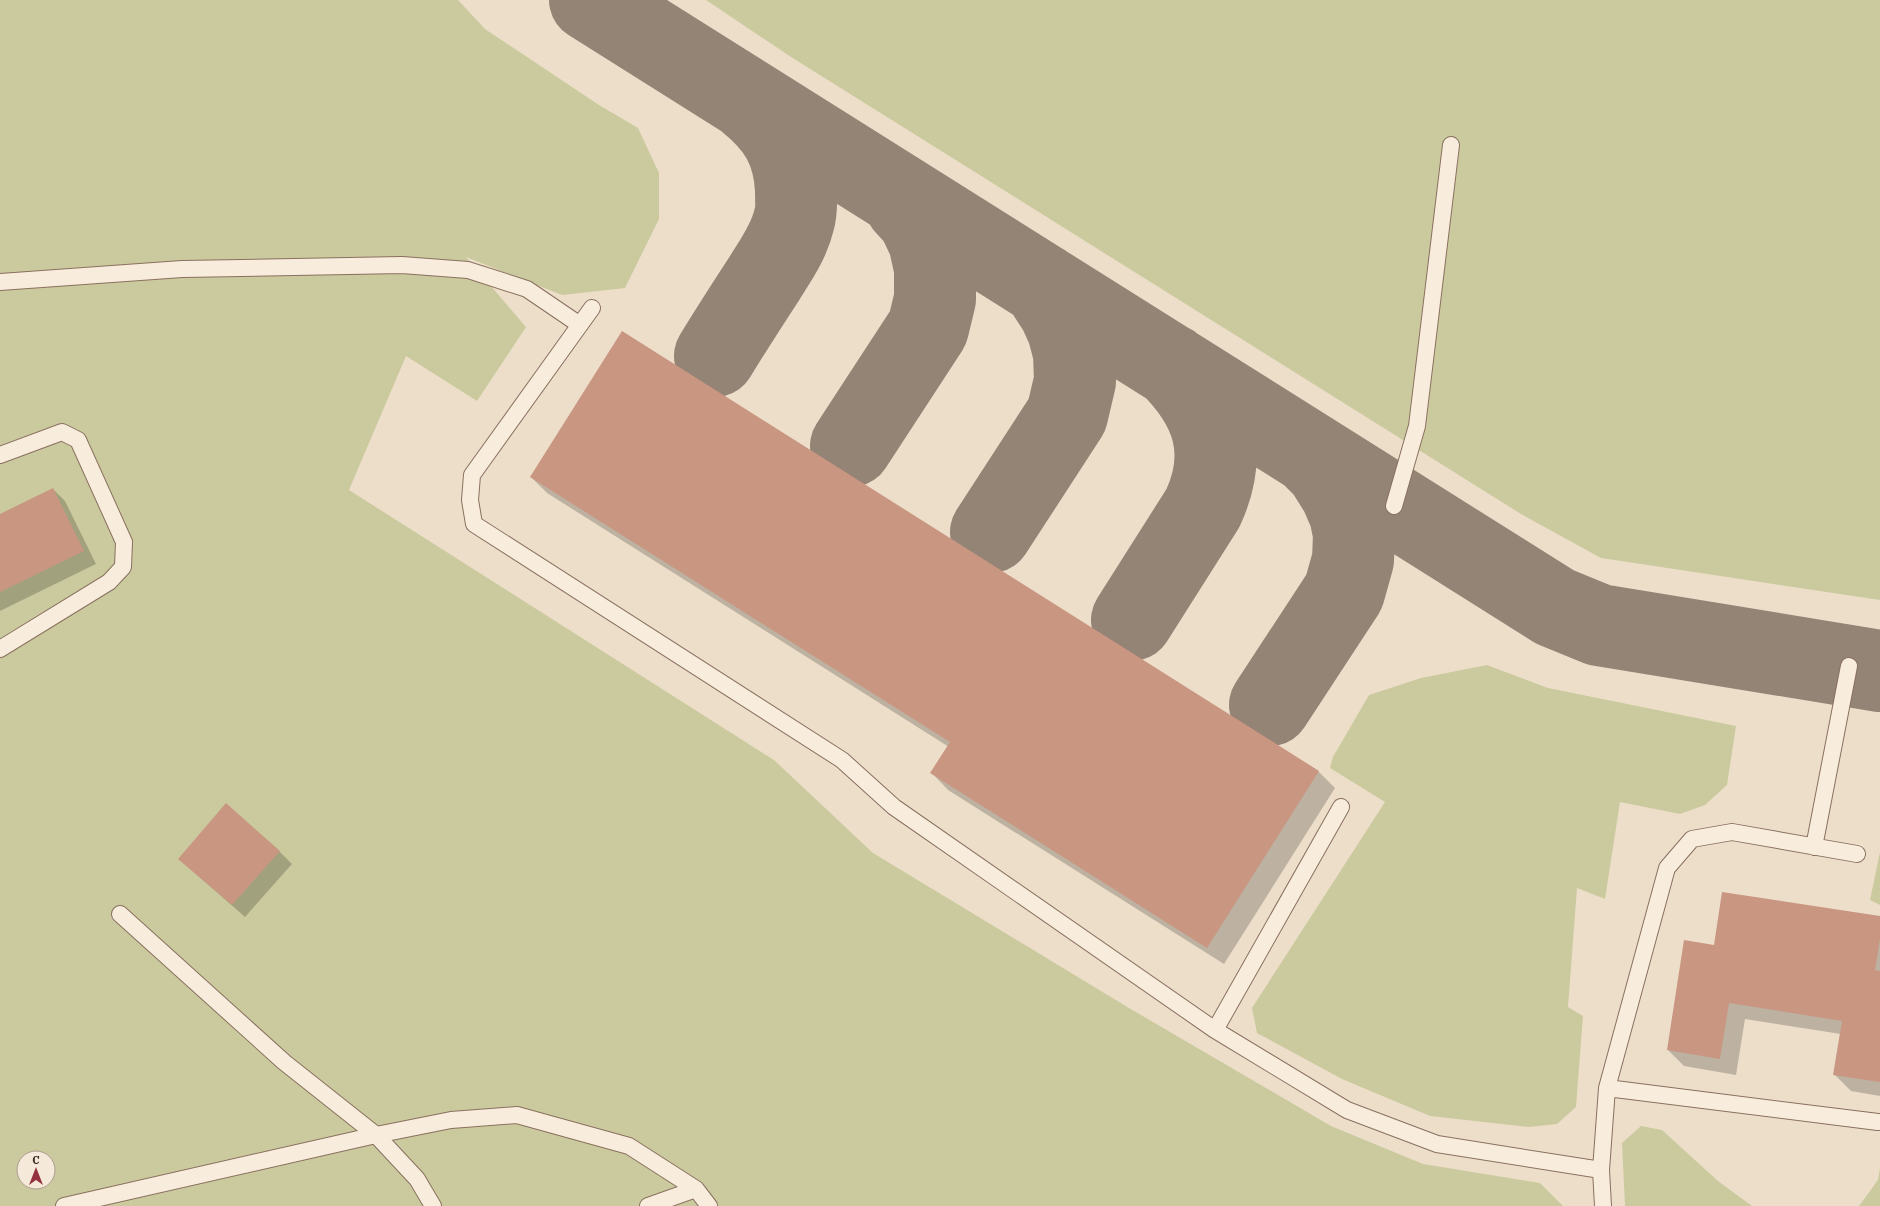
<svg xmlns="http://www.w3.org/2000/svg" width="1880" height="1206" font-family="'IBM Plex Serif',serif">
	<style>
		.green { fill: #cbca9e; fill-rule: evenodd }
		.shadow { fill: #0003 }
		.lines { fill: none; stroke-linecap: round; stroke-linejoin: round }
		.taxiway { stroke: #948476; stroke-width: 82 }
		.building { fill: #c99682 }
		.service-casing { stroke: #89705f; stroke-width: 18 }
		.service { stroke: #f8ecdd; stroke-width: 16 }
	</style>
	<rect width="100%" height="100%" fill="#eddeca"/>
	<path class="green" d="M0,0H458L485,29L599,105L638,128L659,173V219L625,288L562,295L466,257L526,327L477,401L406,356L349,490L774,760L873,853L1129,1008L1331,1126L1423,1164L1540,1183L1563,1206H0ZM24,1158H48V1182H24Z
		M706,0H1880V600L1601,558L1521,514L791,57Z
		M1487,665L1548,688L1736,726L1727,785L1705,805L1680,814L1620,802L1605,899L1577,888L1568,1007L1583,1016L1576,1107L1557,1124L1529,1127L1430,1116L1342,1079L1257,1033L1252,1008L1385,802L1330,768L1333,757L1369,695L1421,678Z
		M1880,852V905L1870,900Z
		M1641,1126L1662,1130L1718,1181L1752,1206H1625L1622,1143Z
		M1880,1168V1206H1859L1878,1180Z"/>
	<path class="shadow" d="M623,332L1319,772L1335,788L1224,964L948,790L932,773L949,747L547,493L531,477Z
		M53,489L65,501L96,564L0,611V515Z
		M279,851L292,864L245,917L179,859Z
		M1880,917V1096L1851,1091L1834,1074L1841,1034L1745,1019L1736,1075L1684,1066L1668,1050L1685,941L1715,946Z"/>
	<g class="lines">
		<path class="taxiway" d="M590,0L1555,607L1599,625L1880,671
			M715,356C731,330 747,305 764,279C775,261 789,242 794,220C797,211 796,200 796,190C794,150 779,125 748,100
			M851,446L928,328L935,299V268L929,241L918,218L906,205L901,196
			M991,532L1067,415L1075,381L1074,353L1068,330L1059,310L1042,284
			M1132,620L1203,508C1229,452 1213,407 1171,365
			M1270,705L1344,592L1353,560L1354,534L1350,514L1341,493L1326,469L1311,454"/>
	</g>
	<path class="building" d="M622,331L1319,771L1207,948L930,773L950,742L530,477Z
		M53,488L84,551L0,592V514Z
		M226,803L280,851L232,905L178,859Z
		M1722,892L1880,916V939L1875,970L1880,971V1082L1833,1075L1842,1021L1729,1003L1720,1059L1667,1050L1684,940L1714,945Z"/>
	<g class="lines">
		<g class="service-casing">
			<path id="service" d="M0,282L182,269L402,265L468,270L527,289L580,325
				M592,308L472,475L470,500L474,524L842,760L894,807L1215,1030L1347,1110L1437,1144L1601,1170
				M0,455L62,432L78,440L124,542L123,567L109,582L0,649
				M1394,506L1417,426L1451,145
				M1814,847L1849,666
				M120,914L284,1062L376,1135L417,1179L433,1206
				M1215,1030L1341,807
				M1607,1088L1878,1122
				M64,1206L376,1135L451,1120L517,1115L629,1146L696,1189L709,1206
				M648,1206L696,1189
				M1603,1206L1601,1170L1607,1088L1667,868L1692,839L1732,832L1857,854"/>
		</g>
		<use href="#service" class="service"/>
	</g>
	<g transform="translate(36 1170)"><circle r="19" fill="#f5e9da" stroke="#ab9d90"/>
	<path d="M0-3L7 15L0 10L-7 15Z" fill="#953240"/>
	<text y="-6" font-size="11" font-weight="bold" text-anchor="middle" fill="#3b2a22">С</text>
	</g>
</svg>
